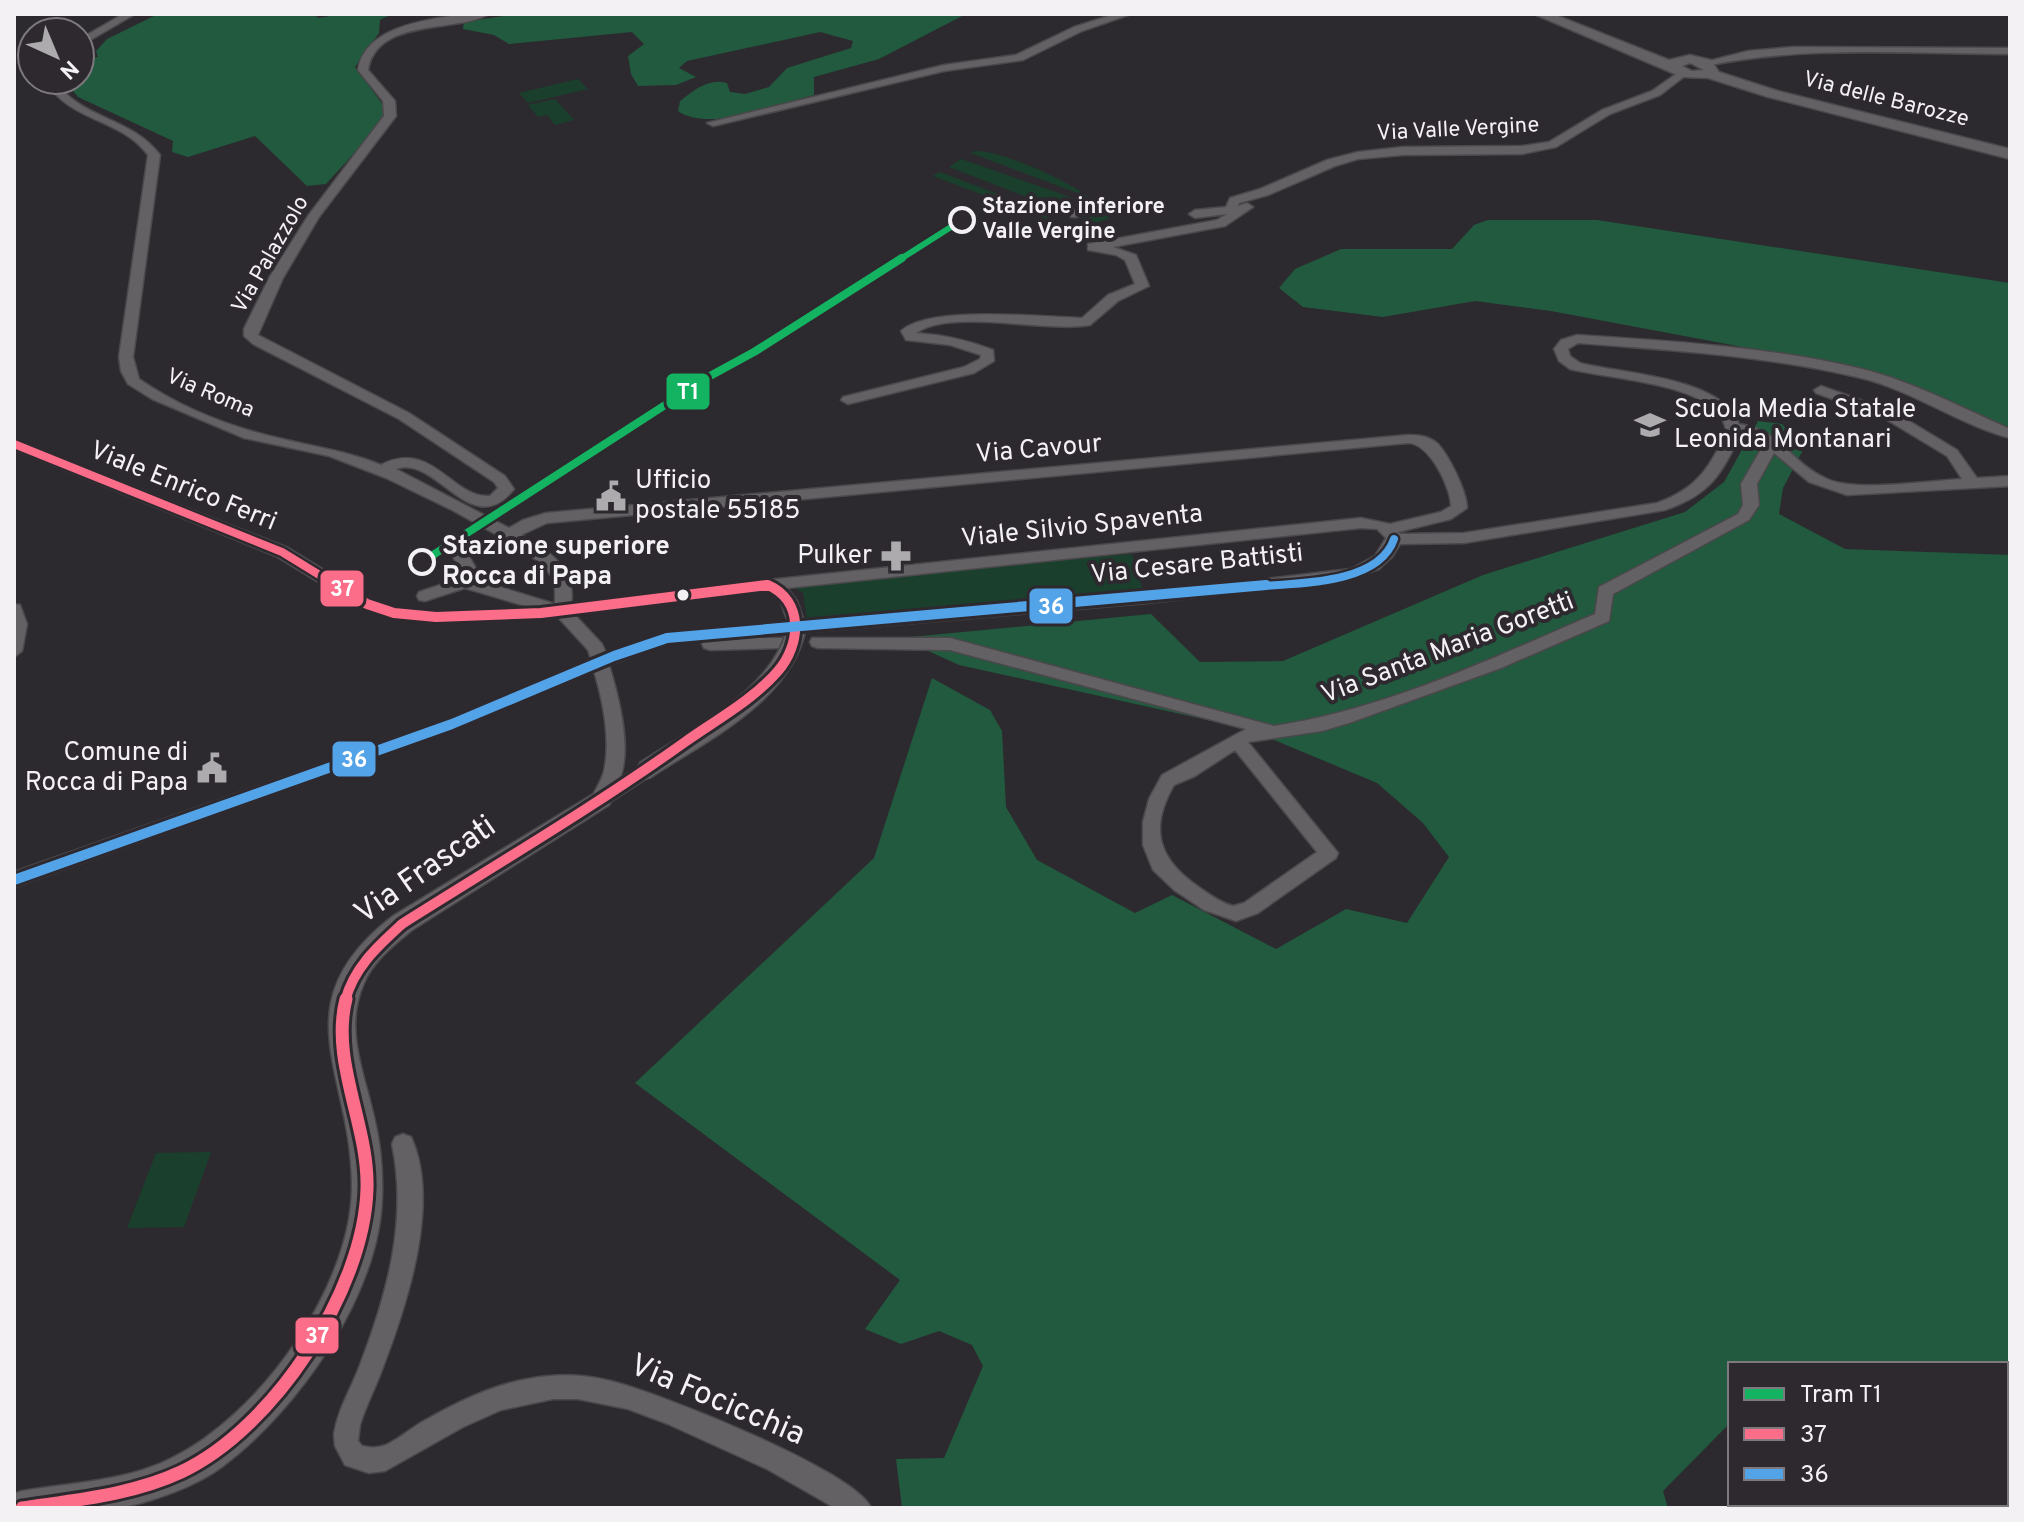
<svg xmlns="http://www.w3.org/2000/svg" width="2024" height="1522" font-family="Overpass,sans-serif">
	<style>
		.green { fill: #1a402d }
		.forest { fill: #215a3e }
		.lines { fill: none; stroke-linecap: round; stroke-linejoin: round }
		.pedestrian-casing { stroke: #4a484b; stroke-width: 3 }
		.minor-casing { stroke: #4a484b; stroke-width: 3 }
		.secondary-casing { stroke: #4a484b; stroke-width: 3 }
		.pedestrian { fill: #636164; fill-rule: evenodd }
		.minor { fill: #636164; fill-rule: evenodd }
		.secondary { fill: #636164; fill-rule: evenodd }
		.minor-bridge-casing { stroke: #4a484b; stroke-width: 21; stroke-linecap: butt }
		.minor-bridge { stroke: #636164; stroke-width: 18 }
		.bus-1-far2-casing { stroke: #2d292f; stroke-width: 13 }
		.bus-1-far1-casing { stroke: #2d292f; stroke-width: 16 }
		.bus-1-casing { stroke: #2d292f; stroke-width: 19 }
		.bus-2-far1-casing { stroke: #2d292f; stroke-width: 13 }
		.bus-2-casing { stroke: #2d292f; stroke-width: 16 }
		.bus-1-far2 { stroke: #fb6d88; stroke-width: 8 }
		.bus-1-far1 { stroke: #fb6d88; stroke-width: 10 }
		.bus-1 { stroke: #fb6d88; stroke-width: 13 }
		.bus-2-far1 { stroke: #53a3e8; stroke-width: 8 }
		.bus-2 { stroke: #53a3e8; stroke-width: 10 }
		.tram-1-far1-casing { stroke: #2d292f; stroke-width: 10 }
		.tram-1-casing { stroke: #2d292f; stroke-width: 13 }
		.tram-1-far1 { stroke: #13b361; stroke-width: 6 }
		.tram-1 { stroke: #13b361; stroke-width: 8 }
		.stop-dot { fill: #2d292f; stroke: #f4f1f5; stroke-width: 4 }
		.bus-dot { fill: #f4f1f5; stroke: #2d292f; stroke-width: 3 }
		.labels { text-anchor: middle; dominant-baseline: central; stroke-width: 8; stroke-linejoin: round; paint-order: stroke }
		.far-street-label { font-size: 22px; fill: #f4f1f5; stroke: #2d292f }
		.far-stop-label { font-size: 22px; font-weight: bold; fill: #f4f1f5; stroke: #2d292f; text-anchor: start }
		.poi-label { font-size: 26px; fill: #f4f1f5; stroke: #2d292f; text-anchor: start }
		.street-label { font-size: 26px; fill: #f4f1f5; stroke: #2d292f }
		.stop-label { font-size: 26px; font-weight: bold; fill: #f4f1f5; stroke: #2d292f; text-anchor: start }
		.near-street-label { font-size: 32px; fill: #f4f1f5; stroke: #2d292f }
		.line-badge { stroke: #2d292f; stroke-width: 3 }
		.badge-label { font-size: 22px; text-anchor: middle; font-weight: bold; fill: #fff }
	</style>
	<rect width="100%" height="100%" fill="#2c2a2e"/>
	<path class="green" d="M578,79L588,89L528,103L519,93Z
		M555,99L574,120L555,125L547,115L538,117L528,105Z
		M975,151C1004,150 1099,192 1109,218L1097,223L1070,213L1082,203L1080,194L971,153Z
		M961,159L1070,197L1073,201L1058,209L949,167Z
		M940,172L1053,215L1046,219L933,176Z
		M1132,554L1143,590L813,622L807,619L803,593L797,589L801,583Z
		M211,1152L184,1227L127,1228L156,1153Z"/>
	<path class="forest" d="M158,14H312L319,18L340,14H463C438,17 402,7 380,20L379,33L355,67L386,109L381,124L326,184L307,186L255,136L188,157L172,152L173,141L78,97L69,86L70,80H80V61L98,57L96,51L107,39Z
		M516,14H966L879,59L814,77V95C778,104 709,133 678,111L680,101C695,90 708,78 727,83L730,92L745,94L769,87L787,68L851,48L853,41L820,32L687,61L679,68L696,77L676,85L638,86L631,74L628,56L644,44L632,32L509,44L494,35L463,29L464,22Z
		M1488,220H1597L2010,283V433L1870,371L1551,311L1475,301L1383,317L1303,307L1279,288L1295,269L1341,249H1452L1474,225Z
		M1758,421L1782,424L1804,448L1783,488L1779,514L1845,549L2010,555V1508H2002L1998,1504H2006V1364H1730V1423L1663,1491L1668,1508H902L896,1459L944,1458L983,1366L972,1345L939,1331L901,1344L865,1329L900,1280L635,1083L874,858L932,678L990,710L1002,731L1006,807L1037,860L1135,913L1172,895L1276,949L1346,909L1407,923L1449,857L1423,823L1377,783L1248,729L959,665L900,638L1151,614L1200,662L1283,661L1483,575L1685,512L1724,482Z"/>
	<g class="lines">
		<g class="pedestrian-casing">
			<path id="pedestrian" d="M1089,200L1097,202L1077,217H1071V213Z"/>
		</g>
		<g class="minor-casing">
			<path id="minor" d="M123,14H135L80,46V39Z
				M463,14H489C457,33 377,17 368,70L395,101L396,116L319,217L283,278L258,335L409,413L505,476L514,489C471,543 437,454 396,469L509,528L523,520L546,513L1408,435C1419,435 1429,436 1438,444C1449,456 1467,492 1467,508L1451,519L1398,532L1400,534L1464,533L1657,503C1698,488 1708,469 1727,432C1725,426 1723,419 1720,415C1692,382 1610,379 1570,369L1559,361L1554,349L1561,340L1577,335C1671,341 1771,347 1862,369C1914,382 1962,408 2010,429V438C1957,424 1911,389 1857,377C1766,356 1671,350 1578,343L1568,349L1570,356L1580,363C1622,374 1723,377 1739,424C1782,430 1789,462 1827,479C1857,492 1927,481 1962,479L1947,456L1884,418L1816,393L1814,390L1821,386L1894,412L1957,450L1977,478L2010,476V486L1847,495L1809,482L1774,453L1757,484L1759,505L1749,520L1613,594L1609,621L1501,668L1349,723L1322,731L1248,742L1338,853L1336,858L1258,913L1236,921L1204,910L1174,890L1153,870L1143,845V822L1149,799L1162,775L1246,729L950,650L818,648L812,646L810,642L812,638H950L1274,726C1384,710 1493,658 1595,614L1599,587L1738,514L1743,505L1741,484L1764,444L1752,435L1741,433C1721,475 1711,494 1665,510L1464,543L1400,544L1392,557L1379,569L1341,582L1146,603L739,638H786L788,642L786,646L780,648L710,650L704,648L702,644L704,641L668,643L609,665C618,694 632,748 620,778L644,764L653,771L650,776L607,804H593L591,799C595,790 602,780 604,771C611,739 603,701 594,671L458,728L14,887V872L446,720L591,659L588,650L557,616L436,622L388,617L361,608L276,556L14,449V440L288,548L373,600L395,608L436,612L532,608L465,588L425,601L419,600L417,596L419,592L458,579L461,570L453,557L461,552L467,553L477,570L474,579L555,604V580L538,561L515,545L452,510L386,478L329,456L244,438L152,399L128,384L121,371L119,357L148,155C120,117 70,123 45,80H55C80,120 131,116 160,155L133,357L139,379C175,404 220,423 262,434C302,445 342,449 381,465C432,438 452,499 490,496L498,488L494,482L399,419L253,344L244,336V329L269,278L308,216L384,116L383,101L358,70C365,26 427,20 463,14ZM1408,443C1429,443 1451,487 1451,506L1441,512L1390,524L1361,518L768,580L571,604C577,569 548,550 521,535L547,523ZM1361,528L1377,529L1386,538L1375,556L1351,569L1146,593L804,621L797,601L787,588ZM767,590L780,600L788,622L667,632L606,653L602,644L574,614ZM1235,750L1317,852L1244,903L1233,906C1221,903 1210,895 1200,888C1159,860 1148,830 1174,785L1195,776Z
				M1115,14H1131L1082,31L1023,60L944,71L713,126L707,123L944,65L1016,55L1074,27Z
				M1793,47L2010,48V54C1909,54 1805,45 1706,66L1701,63L1748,51Z
				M1682,70L1687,73L1686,75L1660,95L1610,114L1556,147L1522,154L1403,155L1358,159L1335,166L1268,195L1239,203L1238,206L1247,203L1253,207L1225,226L1113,247L1136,255L1149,286L1118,301L1090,325C1044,333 952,308 916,333C943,335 968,340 993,350L994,361L974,373L848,404L841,400L843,397L964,367L980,359L981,355L950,345L906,340L901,331C930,305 1041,317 1082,318L1108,295L1135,284L1125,260L1116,255L1088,250V244L1217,220L1227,214L1195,218L1189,214L1195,210L1226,207L1230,198L1260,189L1327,160L1358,152L1403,147L1522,146L1549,142L1602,110L1652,91Z
				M14,604L20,605L27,624L22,651L14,657Z
				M403,1134L411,1137C441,1202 407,1304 383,1367C376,1387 366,1405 360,1425L358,1441L362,1446C370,1448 378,1448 386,1445C399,1439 410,1429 422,1422C454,1404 491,1385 528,1379C554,1374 581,1374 606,1380C651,1389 856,1471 871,1508H835L767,1469L668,1424L628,1409L578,1399H553L501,1410L463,1427L385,1471L369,1473L345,1465L335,1446L334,1434C338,1409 351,1389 360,1365C387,1294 408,1221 392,1144L395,1137Z"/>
		</g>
		<g class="secondary-casing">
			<path id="secondary" d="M1534,14H1553L1669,60L1690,55L1711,60L1719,72L1778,91L2010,149V159L1768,97L1708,78L1682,77ZM1690,63L1704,70L1692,71L1682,66Z
				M600,790L609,793L612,799L609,805L412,930C394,945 373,961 364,983C344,1027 363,1070 373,1113C380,1140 383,1169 382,1197C380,1293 298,1410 223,1466C199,1484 169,1495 141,1503C101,1514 55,1508 14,1508V1494L22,1491C70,1483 126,1481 170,1459C259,1417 352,1286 352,1187C353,1073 278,1005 393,916Z"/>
		</g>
		<use href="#pedestrian" class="pedestrian"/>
		<use href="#minor" class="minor"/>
		<use href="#secondary" class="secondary"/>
		<g class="minor-bridge-casing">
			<path id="minor-bridge" d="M644,771C699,734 782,697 797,627"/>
		</g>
		<use href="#minor-bridge" class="minor-bridge"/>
		<g class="bus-1-far2-casing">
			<path id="bus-1-far2" d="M14,444L282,552L339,587
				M751,587H773"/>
		</g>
		<g class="bus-1-far1-casing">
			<path id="bus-1-far1" d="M336,585L367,604L394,613L436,617L541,613L767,585
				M345,1001C354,967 378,946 402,924C497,864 594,807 685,742C716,720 753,700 778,671C801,644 804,601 768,585"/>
		</g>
		<g class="bus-1-casing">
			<path id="bus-1" d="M22,1508C75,1500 132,1495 181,1472C273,1429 364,1291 367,1189C369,1125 330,1062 346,999"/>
		</g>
		<g class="bus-2-far1-casing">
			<path id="bus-2-far1" d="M1248,587C1289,583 1378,587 1394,539"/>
		</g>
		<g class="bus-2-casing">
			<path id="bus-2" d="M14,880L452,724L614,656L667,638L1266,585"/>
		</g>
		<use href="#bus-1-far2" class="bus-1-far2"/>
		<use href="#bus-1-far1" class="bus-1-far1"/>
		<use href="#bus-1" class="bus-1"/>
		<use href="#bus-2-far1" class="bus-2-far1"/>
		<use href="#bus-2" class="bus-2"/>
		<g class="tram-1-far1-casing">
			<path id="tram-1-far1" d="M899,260L962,220"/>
		</g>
		<g class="tram-1-casing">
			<path id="tram-1" d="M416,566L710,376L754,352L902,258"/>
		</g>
		<use href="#tram-1-far1" class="tram-1-far1"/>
		<use href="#tram-1" class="tram-1"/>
	</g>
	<defs>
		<g id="school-bare" transform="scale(2.4)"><path d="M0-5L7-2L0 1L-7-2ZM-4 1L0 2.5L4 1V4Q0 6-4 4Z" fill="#aeabaf" stroke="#2d292f" stroke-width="2.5" paint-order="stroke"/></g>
		<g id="civic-bare" transform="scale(2.4)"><path d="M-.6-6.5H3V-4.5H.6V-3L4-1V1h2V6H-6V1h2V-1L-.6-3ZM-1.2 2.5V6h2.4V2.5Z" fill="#aeabaf" stroke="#2d292f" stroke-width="2.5" paint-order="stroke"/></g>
		<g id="pharmacy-bare" transform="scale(2.4)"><path d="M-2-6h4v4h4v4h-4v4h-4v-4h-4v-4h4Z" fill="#aeabaf" stroke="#2d292f" stroke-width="2.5" paint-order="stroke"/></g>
	</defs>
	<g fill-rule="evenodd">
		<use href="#school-bare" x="1650" y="425"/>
		<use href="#civic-bare" x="611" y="496"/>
		<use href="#pharmacy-bare" x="896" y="556"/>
		<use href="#civic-bare" x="212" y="768"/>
	</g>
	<g class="stop-dot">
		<circle cx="962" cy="220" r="12"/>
		<circle cx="422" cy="562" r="12"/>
	</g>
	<circle class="bus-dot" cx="683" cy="595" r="7"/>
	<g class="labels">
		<g class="far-street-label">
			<text transform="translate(1886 100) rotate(14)">Via delle Barozze</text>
			<text transform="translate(1458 130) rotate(-3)">Via Valle Vergine</text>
			<text transform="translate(271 255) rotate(-60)">Via Palazzolo</text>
			<text transform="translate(210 394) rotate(23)">Via Roma</text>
		</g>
		<g class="far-stop-label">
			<text x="982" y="207">Stazione inferiore<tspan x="982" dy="25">Valle Vergine</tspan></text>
		</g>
		<g class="poi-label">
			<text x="1674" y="410">Scuola Media Statale<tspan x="1674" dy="30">Leonida Montanari</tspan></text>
			<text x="635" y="481">Ufficio<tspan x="635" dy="30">postale 55185</tspan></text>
			<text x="872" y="556" text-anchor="end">Pulker</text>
			<text x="188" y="753" text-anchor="end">Comune di<tspan x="188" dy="30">Rocca di Papa</tspan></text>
		</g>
		<g class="street-label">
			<text transform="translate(1039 450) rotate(-5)">Via Cavour</text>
			<text transform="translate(183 487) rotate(22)">Viale Enrico Ferri</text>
			<text transform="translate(1082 527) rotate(-6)">Viale Silvio Spaventa</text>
			<text transform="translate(1197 565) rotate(-6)">Via Cesare Battisti</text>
			<text transform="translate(1448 649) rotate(-21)">Via Santa Maria Goretti</text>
		</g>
		<g class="stop-label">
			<text x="442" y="547">Stazione superiore<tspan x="442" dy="30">Rocca di Papa</tspan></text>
		</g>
		<g class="near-street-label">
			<text transform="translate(426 871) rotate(-35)">Via Frascati</text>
			<text transform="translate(717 1401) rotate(23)">Via Focicchia</text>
		</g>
	</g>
	<g class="line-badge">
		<rect x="665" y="372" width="46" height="39" rx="8" fill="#13b361"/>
		<rect x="319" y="569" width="46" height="39" rx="8" fill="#fb6d88"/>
		<rect x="1028" y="587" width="46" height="38" rx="8" fill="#53a3e8"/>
		<rect x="331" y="740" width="46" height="38" rx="8" fill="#53a3e8"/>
		<rect x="294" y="1316" width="46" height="39" rx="8" fill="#fb6d88"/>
	</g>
	<g class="badge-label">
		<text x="688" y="399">T1</text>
		<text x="342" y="596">37</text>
		<text x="1051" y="614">36</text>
		<text x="354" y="767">36</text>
		<text x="317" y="1343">37</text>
	</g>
	<rect width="2024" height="1522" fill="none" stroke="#f4f1f5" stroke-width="32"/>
	<rect x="1728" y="1362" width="280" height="144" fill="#2d292f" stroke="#7d797e" stroke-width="2"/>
	<rect x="1744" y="1388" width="40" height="12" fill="#13b361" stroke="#7d797e" stroke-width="2"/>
	<text x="1800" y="1402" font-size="24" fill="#f4f1f5">Tram T1</text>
	<rect x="1744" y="1428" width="40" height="12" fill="#fb6d88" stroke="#7d797e" stroke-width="2"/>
	<text x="1800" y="1442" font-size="24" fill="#f4f1f5">37</text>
	<rect x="1744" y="1468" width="40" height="12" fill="#53a3e8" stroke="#7d797e" stroke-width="2"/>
	<text x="1800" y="1482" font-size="24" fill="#f4f1f5">36</text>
	<g transform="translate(56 56) rotate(136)"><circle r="38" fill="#2d292f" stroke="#7d797e" stroke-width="2"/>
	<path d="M0-6L14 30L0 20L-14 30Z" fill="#aeabaf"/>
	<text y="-12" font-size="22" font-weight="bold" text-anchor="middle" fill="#f4f1f5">N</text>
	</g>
</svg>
